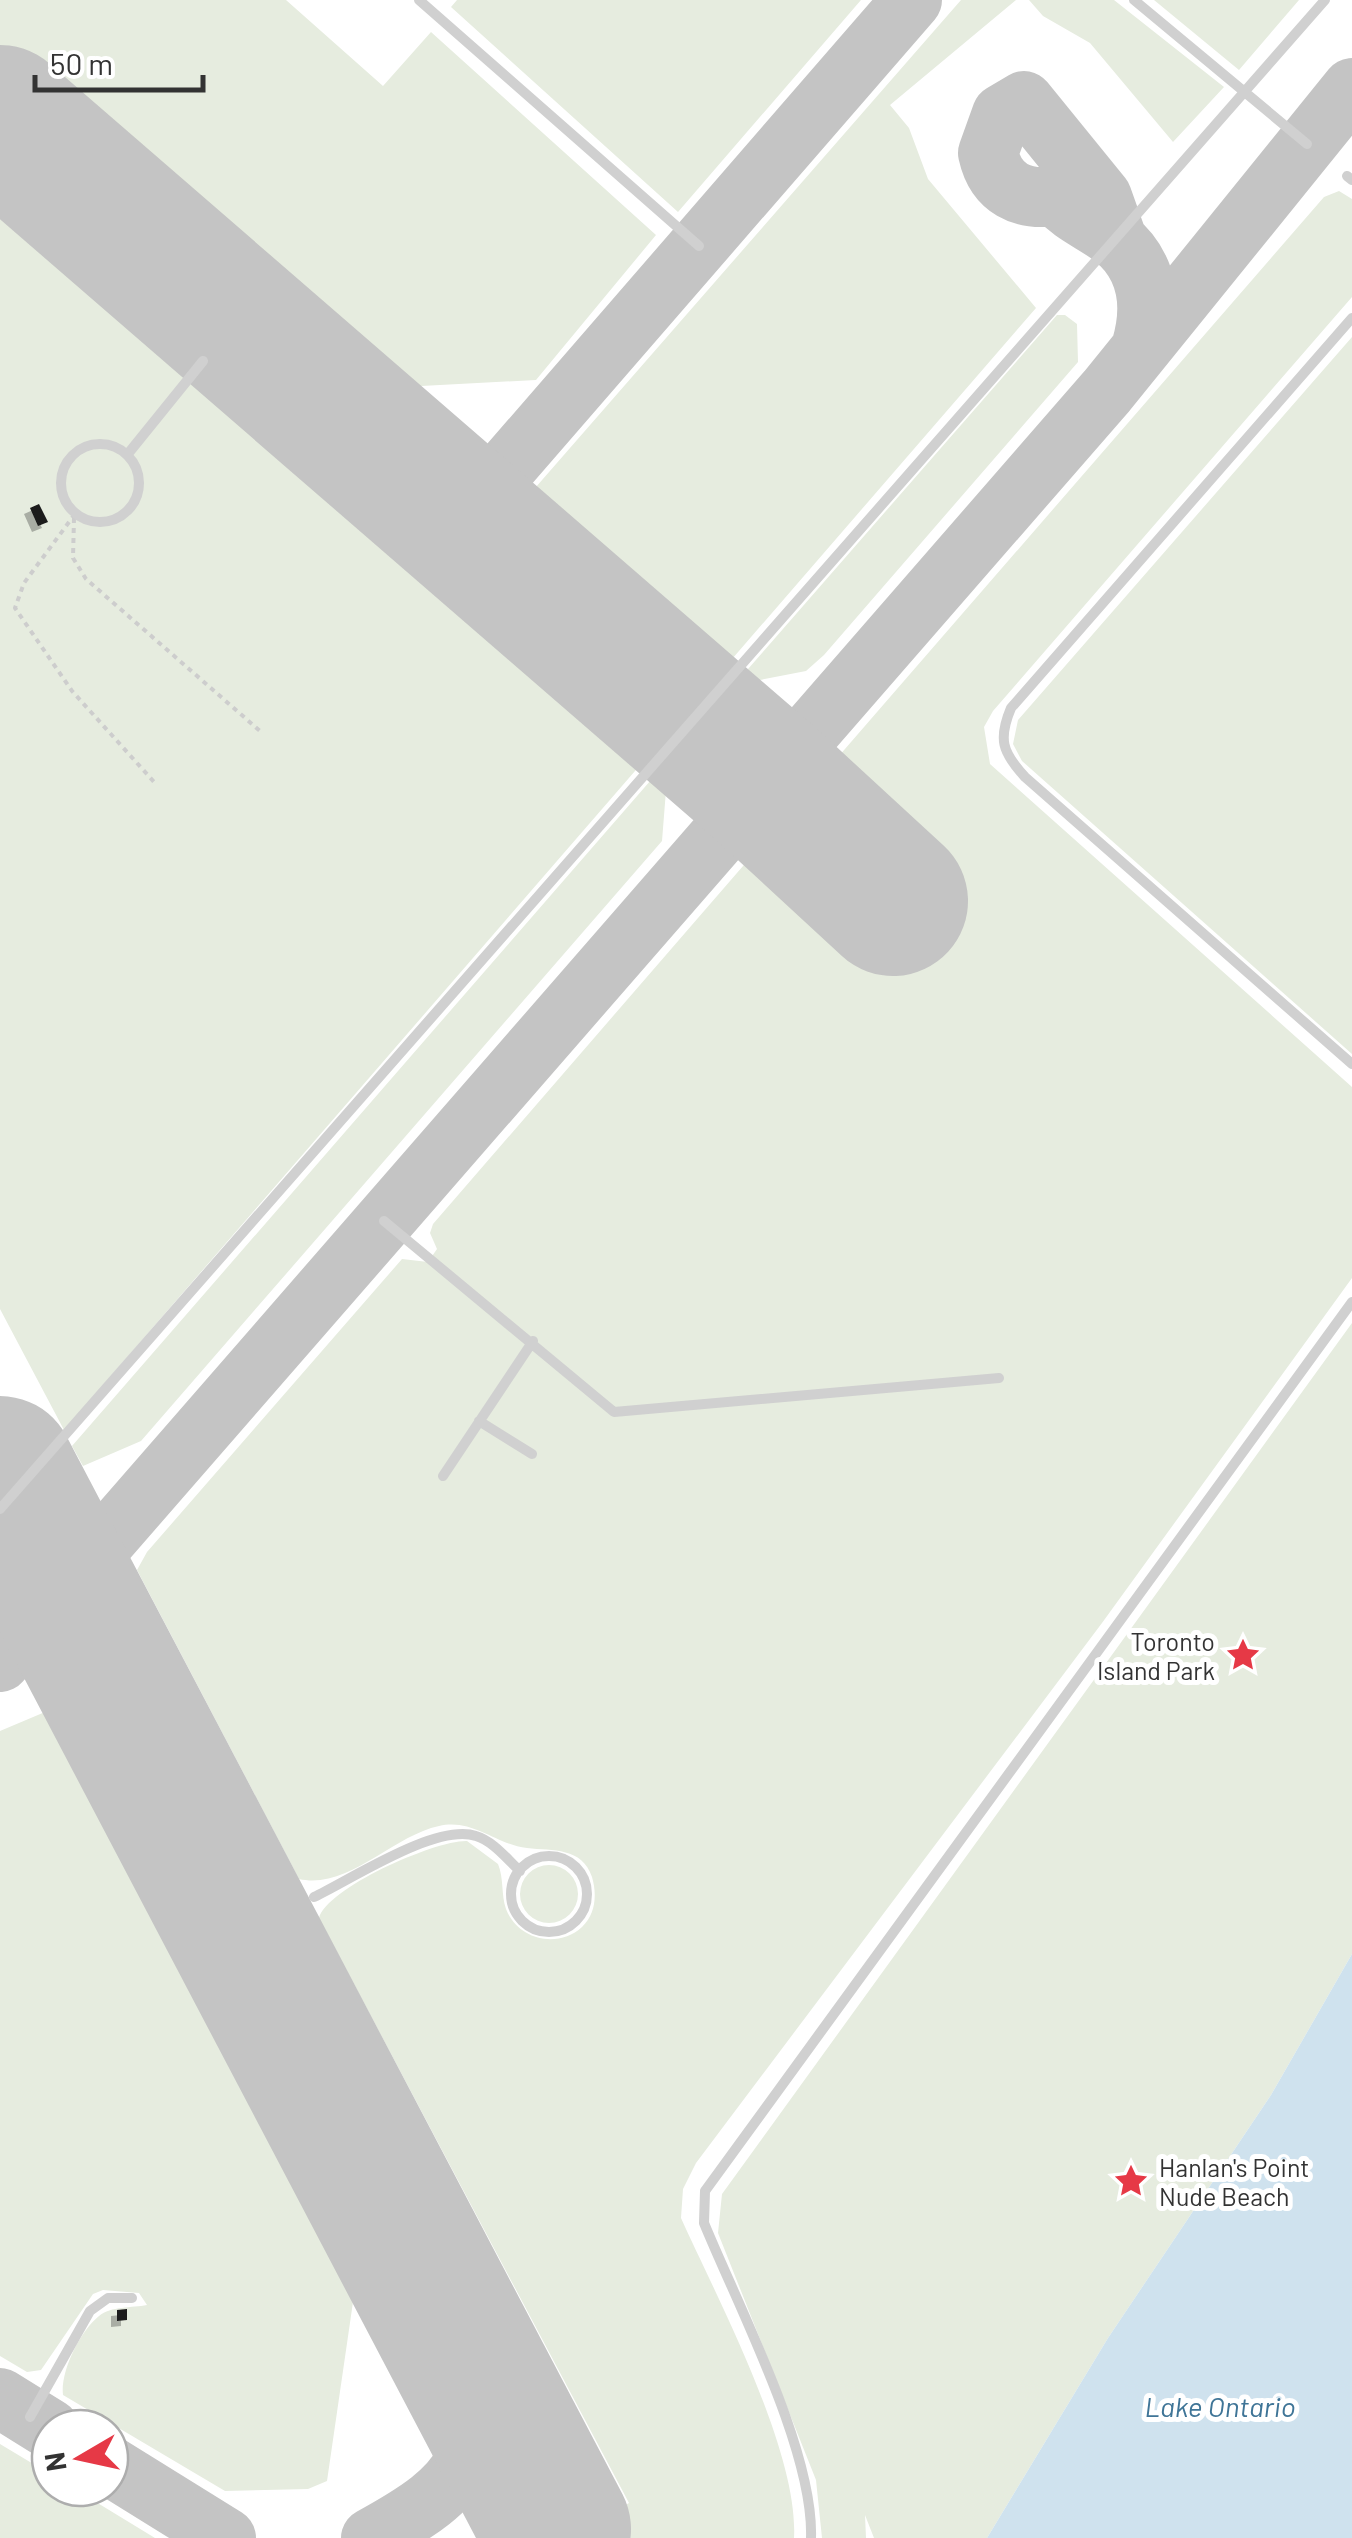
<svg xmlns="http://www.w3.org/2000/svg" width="1352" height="2538" font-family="Barlow,sans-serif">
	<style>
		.green { fill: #e6ecdf }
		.water { fill: #cfe2ee }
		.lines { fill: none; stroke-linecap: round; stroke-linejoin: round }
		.taxiway { stroke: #c4c4c4; stroke-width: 60 }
		.runway { stroke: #c4c4c4; stroke-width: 150 }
		.building { fill: #1a1a1a; filter: url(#shadow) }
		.path { stroke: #cdcdcd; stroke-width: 4; stroke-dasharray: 5 5; stroke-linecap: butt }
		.service { stroke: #d0d0d0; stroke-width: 10 }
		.labels { text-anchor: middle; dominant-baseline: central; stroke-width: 10; stroke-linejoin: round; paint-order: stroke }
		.poi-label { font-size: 25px; fill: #333; stroke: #fff; text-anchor: end }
		.water-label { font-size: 28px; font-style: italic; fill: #3f7597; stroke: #fff }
	</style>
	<defs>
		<filter id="shadow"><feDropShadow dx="-6" dy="6" stdDeviation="0" flood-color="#0004"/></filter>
	</defs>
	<rect width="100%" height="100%" fill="#fff"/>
	<path class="green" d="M0,0H286L383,86L431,32L656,235L536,380L384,388L0,55Z
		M457,0H861L678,212L451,7Z
		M961,0H1016L890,105L909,128L928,179L1036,308L726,666L711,669L522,503Z
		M1029,0H1114L1224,87L1173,142L1090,43L1043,16Z
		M1154,0H1299L1239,70Z
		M0,185L643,741L648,756L64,1430L0,1309Z
		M1339,191L1352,199V297L993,711L984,727L990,764L1352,1087V1278L1102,1623L696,2163L683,2189L681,2218C718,2300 799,2452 794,2538H620L608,2515L629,2503L319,1918C327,1888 435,1840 467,1841L498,1864C504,1878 501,1895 506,1909C518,1940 558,1949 582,1927C596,1914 597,1894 592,1877C582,1847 553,1851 527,1848C496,1845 473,1818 439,1826C392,1836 348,1890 299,1879L137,1570L147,1552L402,1259L428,1262L437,1249L430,1233L433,1224L756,851L761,849L866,940L932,864L825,772L1324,197Z
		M1057,315H1065L1077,324L1078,362L824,655L806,671L734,685Z
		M1352,337V1054L1022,761L1013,744L1018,720Z
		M664,765H668L662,841L141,1441L83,1466L72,1446Z
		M1352,1323V1954L1271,2095L1108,2338L987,2538H874L865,2515L866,2538H822L816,2480L718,2233L722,2194Z
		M45,1712L353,2302L327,2481L308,2489L225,2491L63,2395C60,2372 80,2331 99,2316C111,2306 132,2308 147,2305L139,2293L103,2290L93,2294L41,2370L27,2372L0,2356V1731Z
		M520 1894a29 29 0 1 1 58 0a29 29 0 1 1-58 0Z
		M0,2444L50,2474V2488H73L155,2538H0Z"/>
	<path class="water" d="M1352,1954V2538H987L1108,2338L1271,2095Z"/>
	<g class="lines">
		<path class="taxiway" d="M1118,242L1102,197L1024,101L1002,114L988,153C996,189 1022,201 1056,196C1074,216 1094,222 1114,238C1150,267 1153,308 1141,348
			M460,521L912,0
			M0,1662L1107,391L1352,88
			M0,2398L50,2429
			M110,2466L226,2538
			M371,2538C468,2485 492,2454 458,2344"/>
		<path class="runway" d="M0,120L765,783L893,901
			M0,1471L556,2529"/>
	</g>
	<path class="building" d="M39,504L48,522L38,526L30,508Z
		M127,2309V2320L117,2321V2310Z"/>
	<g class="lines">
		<path class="path" d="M75,514L24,583L15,608L72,691L155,783
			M74,518L73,558L86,579L260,731"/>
		<path class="service" d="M419,0L699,246
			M1134,0L1307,144
			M1347,176L1352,180
			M1352,318L1011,708C998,739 1002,752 1025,777L1352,1064
			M61 483a39 39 0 1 1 78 0a39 39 0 1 1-78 0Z
			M127,455L203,361
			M384,1221L614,1412L999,1378
			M479,1421L532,1454
			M443,1476L533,1341
			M0,1509L1325,0
			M511 1894a38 38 0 1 1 76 0a38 38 0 1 1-76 0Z
			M314,1897C352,1879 436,1823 476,1836C493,1841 507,1859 520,1871
			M30,2417L90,2311L108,2298H132
			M811,2538C814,2451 738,2306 704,2223L705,2191L1352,1302"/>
	</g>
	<defs>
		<g id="sight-bare" transform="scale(2.7)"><path d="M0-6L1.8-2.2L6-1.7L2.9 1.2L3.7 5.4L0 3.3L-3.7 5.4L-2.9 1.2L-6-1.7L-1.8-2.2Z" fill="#e63946" stroke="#fff" stroke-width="2.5" paint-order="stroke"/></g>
	</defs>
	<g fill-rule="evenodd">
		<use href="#sight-bare" x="1243" y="1655"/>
		<use href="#sight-bare" x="1131" y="2181"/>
	</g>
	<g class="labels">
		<g class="poi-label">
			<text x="1215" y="1641">Toronto<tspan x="1215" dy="29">Island Park</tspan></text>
			<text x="1159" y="2167" text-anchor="start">Hanlan's Point<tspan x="1159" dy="29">Nude Beach</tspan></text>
		</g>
		<g class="water-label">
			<text x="1220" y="2406">Lake Ontario</text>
		</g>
	</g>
	<g transform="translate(80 2458) rotate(261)"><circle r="48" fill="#ffffff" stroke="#adadad" stroke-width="2.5"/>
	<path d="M0-8L18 38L0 25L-18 38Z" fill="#e63946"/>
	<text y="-15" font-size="28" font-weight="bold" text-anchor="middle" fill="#333333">N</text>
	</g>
	<path d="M35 75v15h168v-15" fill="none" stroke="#333333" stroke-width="5"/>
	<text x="50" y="75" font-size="30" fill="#333333" stroke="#ffffff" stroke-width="8" paint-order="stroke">50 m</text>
</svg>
